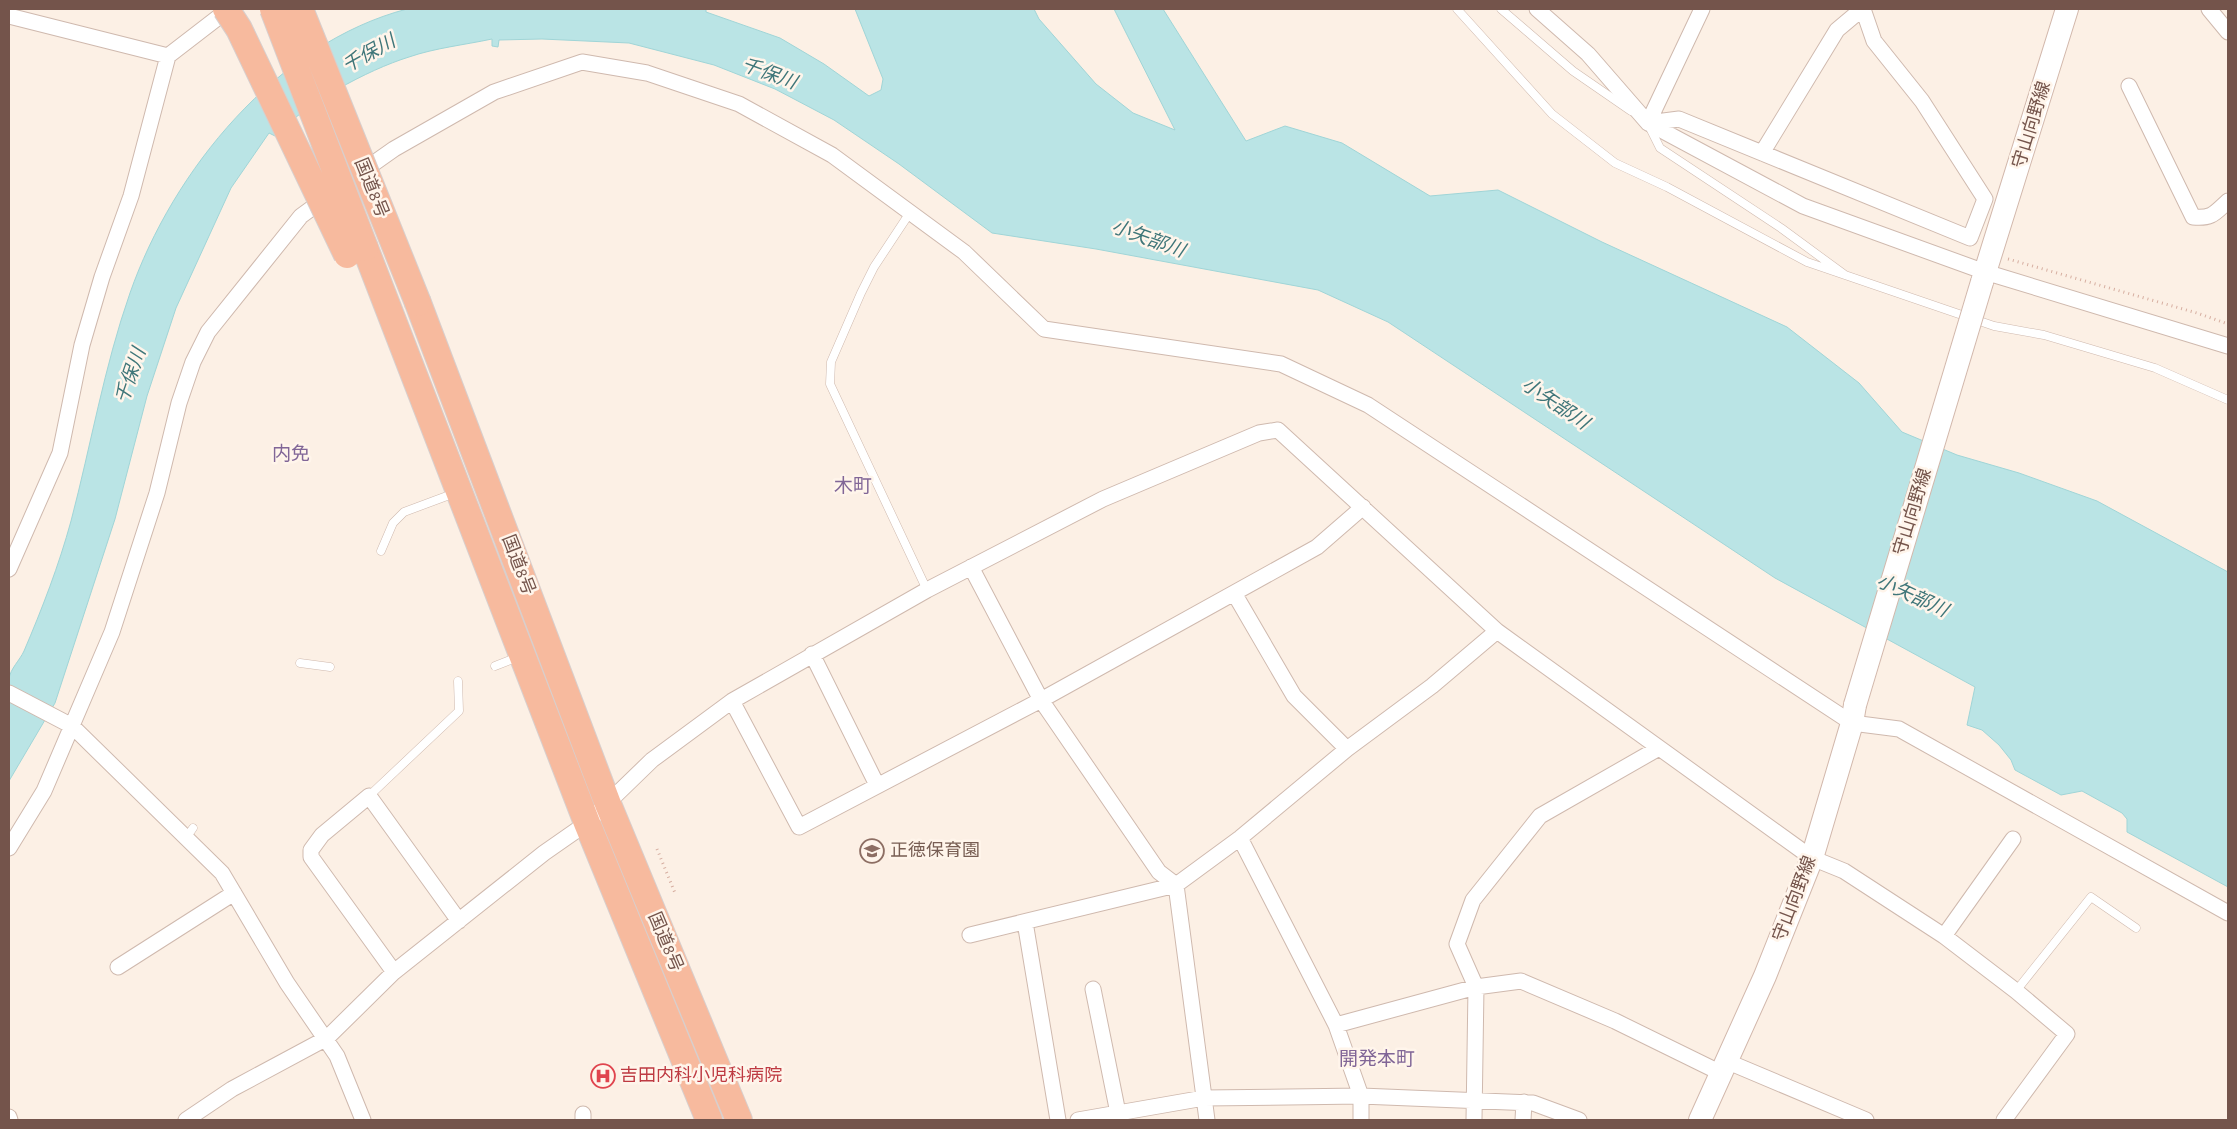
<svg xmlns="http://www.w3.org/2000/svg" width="2237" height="1129" font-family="'Alegreya Sans','Noto Sans JP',sans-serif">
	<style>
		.water { fill: #bae4e5; stroke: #a0d5d7 }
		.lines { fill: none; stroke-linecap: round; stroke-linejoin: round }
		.service-casing { stroke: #cfb9ae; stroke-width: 9 }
		.minor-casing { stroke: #cfb9ae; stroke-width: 17 }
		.secondary-casing { stroke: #d2b8ac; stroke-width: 24 }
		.trunk-casing { stroke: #d8cfcd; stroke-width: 28 }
		.path { stroke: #d6aea0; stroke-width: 3; stroke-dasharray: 1 4; stroke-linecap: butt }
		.service { stroke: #fff; stroke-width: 8 }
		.minor { stroke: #fff; stroke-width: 15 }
		.secondary { stroke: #fff; stroke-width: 22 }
		.trunk { stroke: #f7ba9e; stroke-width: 26 }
		.secondary-bridge-casing { stroke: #d2b8ac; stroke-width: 24; stroke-linecap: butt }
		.trunk-bridge-casing { stroke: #d8cfcd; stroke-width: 28; stroke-linecap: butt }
		.secondary-bridge { stroke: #fff; stroke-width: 22 }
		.trunk-bridge { stroke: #f7ba9e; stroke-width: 26 }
		.labels { text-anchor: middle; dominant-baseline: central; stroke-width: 5; stroke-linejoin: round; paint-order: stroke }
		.street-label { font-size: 18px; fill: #74544b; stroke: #fff5eb }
		.education-label { font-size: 18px; fill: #785e54; stroke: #fff5eb; text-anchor: start }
		.health-label { font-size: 18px; fill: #be3a42; stroke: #fff5eb; text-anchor: start }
		.water-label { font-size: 19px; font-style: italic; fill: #3f7679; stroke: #fff5eb }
		.neighbourhood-label { font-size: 19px; fill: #816697; stroke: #fff5eb }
	</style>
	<rect width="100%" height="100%" fill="#fcf0e5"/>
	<path class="water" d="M407,9H706V12L780,38L824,64L869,96L881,90L883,79L855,9H1034L1039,19L1096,84L1133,113L1175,130L1114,9H1163L1246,141L1285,126L1342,143L1430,196L1498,190L1602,242L1787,327L1859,383L1902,432L1957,455L2019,473L2097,501L2228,572V887L2127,832V819L2122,813L2082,791L2061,795L2015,770L2011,760L1999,745L1982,730L1967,725L1975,687L1775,578L1388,322L1318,290L1096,249L992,233L899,164L834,120L775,89L714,65L629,43L542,39L499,40L498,47L492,46V39C464,45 435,48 409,57C367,70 305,104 275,136L269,133L231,188L176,308L147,396L115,519L55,703L9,781C9,758 9,735 9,712C9,701 7,689 9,679C10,669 20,660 24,651C42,609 59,565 71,521C91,445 104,367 130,293C173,170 277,43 407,9Z"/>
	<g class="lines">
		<g class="service-casing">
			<path id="service" d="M1457,9L1552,114L1615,163L1667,187L1807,262L1845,275L1781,228L1660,148L1649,126
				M1501,9L1573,71L1631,111
				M911,211L874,267L861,293L831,362L830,384L927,590
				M1845,275L1994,326L2044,335L2155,368L2228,400
				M381,551L393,523L404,512L455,493
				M300,663L330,667
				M495,666L518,657
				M369,796L459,711L458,681
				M186,838L193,828
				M2016,991L2091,897L2136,928"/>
		</g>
		<g class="minor-casing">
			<path id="minor" d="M1537,9L1588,54L1648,123L1803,206L1985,272L2228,346
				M2209,9L2228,32
				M9,16L168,56
				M2129,86L2193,217C2212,219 2215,213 2228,201
				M1648,123L1679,119L1970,238L1985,199L1922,101L1874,41L1863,9
				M1648,123L1702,9
				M1762,153L1837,30L1862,9
				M360,173L394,149L494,92L582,62L647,73L739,104L832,155L964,252L1044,329L1281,364L1368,405L1852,723L1899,729L2228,913
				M971,567L1041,700L1159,872L1176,885L1207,1120
				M9,569L60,453L82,345L102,277L131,196L168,56L229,9
				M1234,593L1294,696L1347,749
				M812,654L877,785
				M9,693L72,726L222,873L287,983L337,1056L363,1120
				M732,701L799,827L1041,700L1317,547L1363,507
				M1240,838L1336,1025L1361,1096V1120
				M9,848L44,791L112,632L157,493L179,403L193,362L208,332L301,216L327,197
				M1025,922L1058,1120
				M970,935L1176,885L1240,838L1347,749L1432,686L1497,631
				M1944,936L2013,839
				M118,967L234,893
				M394,972L311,857V850L322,835L369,796L459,921
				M1093,989L1118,1113
				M1336,1025L1476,987L1521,981L1615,1021L1721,1073
				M1726,1061L1866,1120
				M9,1117L10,1120
				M186,1120L232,1089L327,1038L394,972L544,853L587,823L652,760L732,701L927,590L1103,499L1259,433L1278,430L1497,631L1812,858L1844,871L1944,936L2016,991L2067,1034L2004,1120
				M583,1120V1114
				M1078,1120L1204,1098L1361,1096L1533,1103L1579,1120
				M1474,1120L1476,987L1457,944L1473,900L1540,816L1659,748
				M1523,1120L1524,1102"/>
		</g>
		<g class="secondary-casing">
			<path id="secondary" d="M1982,282L2067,9
				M1700,1120L1765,976L1812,858L1852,723L1855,705"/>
		</g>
		<g class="trunk-casing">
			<path id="trunk" d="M365,248L587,823L709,1120
				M418,303L608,804L739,1120"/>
		</g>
		<path class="path" d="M2008,259L2197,313L2228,324
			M657,849L675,893"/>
		<use href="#service" class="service"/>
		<use href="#minor" class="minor"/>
		<use href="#secondary" class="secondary"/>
		<use href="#trunk" class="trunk"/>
		<g class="secondary-bridge-casing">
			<path id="secondary-bridge" d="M1855,705L1982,282"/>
		</g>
		<g class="trunk-bridge-casing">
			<path id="trunk-bridge" d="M226,9L239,29L347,255
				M273,9L365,248
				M300,9L418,303"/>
		</g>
		<use href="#secondary-bridge" class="secondary-bridge"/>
		<use href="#trunk-bridge" class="trunk-bridge"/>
	</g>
	<defs>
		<g id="school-ring" transform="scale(1.25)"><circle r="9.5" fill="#fff5eb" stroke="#8d6e63" stroke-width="1.5"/><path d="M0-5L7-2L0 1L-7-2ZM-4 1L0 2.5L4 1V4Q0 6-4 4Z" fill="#8d6e63"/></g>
		<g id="hospital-ring" transform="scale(1.25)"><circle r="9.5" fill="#fff5eb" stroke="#e0444e" stroke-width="1.5"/><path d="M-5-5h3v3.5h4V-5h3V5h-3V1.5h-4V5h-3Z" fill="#e0444e"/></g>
	</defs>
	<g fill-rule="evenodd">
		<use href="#school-ring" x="872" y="851"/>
		<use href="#hospital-ring" x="603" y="1076"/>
	</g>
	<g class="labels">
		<g class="street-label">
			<text transform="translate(2032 125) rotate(-73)">守山向野線</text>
			<text transform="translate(371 188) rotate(68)">国道8号</text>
			<text transform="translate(1913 512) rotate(-73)">守山向野線</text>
			<text transform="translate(518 565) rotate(69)">国道8号</text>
			<text transform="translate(1795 899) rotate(-69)">守山向野線</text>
			<text transform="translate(665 942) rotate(67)">国道8号</text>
		</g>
		<g class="education-label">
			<text x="890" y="851">正徳保育園</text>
		</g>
		<g class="health-label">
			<text x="620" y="1076">吉田内科小児科病院</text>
		</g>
		<g class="water-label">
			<text transform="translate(369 54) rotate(-29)">千保川</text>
			<text transform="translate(769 74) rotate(20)">千保川</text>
			<text transform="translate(1148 239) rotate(20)">小矢部川</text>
			<text transform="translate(131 376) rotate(-71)">千保川</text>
			<text transform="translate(1555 404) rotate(34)">小矢部川</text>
			<text transform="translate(1912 596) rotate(25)">小矢部川</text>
		</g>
		<g class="neighbourhood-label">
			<text x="291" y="454">内免</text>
			<text x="853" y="486">木町</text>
			<text x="1377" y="1059">開発本町</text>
		</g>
	</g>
	<rect width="2237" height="1129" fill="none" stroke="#74544b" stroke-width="20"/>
</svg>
